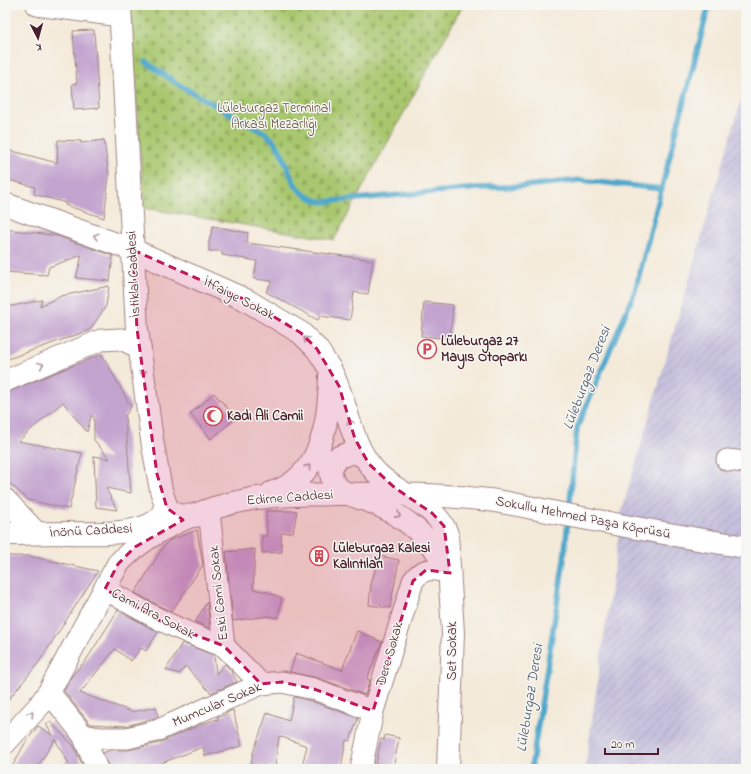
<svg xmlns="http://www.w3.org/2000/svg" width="751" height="774" font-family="'Indie Flower',sans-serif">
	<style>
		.industrial { fill: url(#industrial-furrows) }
		.cemetery { fill: url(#cemetery-stones); stroke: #7a734c }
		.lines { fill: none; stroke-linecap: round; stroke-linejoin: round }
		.stream { stroke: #4fa8cc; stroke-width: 5.5 }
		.building { fill: #c3a4cf }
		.minor-casing { stroke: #9f8482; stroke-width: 23 }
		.secondary-casing { stroke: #9f8482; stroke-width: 24 }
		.primary-casing { stroke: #9f8482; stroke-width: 24 }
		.minor { stroke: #fff; stroke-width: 21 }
		.secondary { stroke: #fff; stroke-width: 22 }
		.primary { stroke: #fff; stroke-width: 22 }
		.oneway { stroke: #ae9aa0 }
		.marked { fill: #c2185b; fill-opacity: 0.2; stroke: #c2185b; stroke-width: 3; stroke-dasharray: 8 5; stroke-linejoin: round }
		.labels { text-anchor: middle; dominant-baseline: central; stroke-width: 3; stroke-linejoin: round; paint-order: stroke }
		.park-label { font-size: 14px; fill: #66513f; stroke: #f6f6f2 }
		.street-label { font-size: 14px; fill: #4a1f2b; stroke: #f6f6f2 }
		.poi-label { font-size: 14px; font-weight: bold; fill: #4a1f2b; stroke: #f6f6f2; text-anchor: start }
		.water-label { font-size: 15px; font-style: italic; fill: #4c566b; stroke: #f6f6f2 }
	</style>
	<defs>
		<pattern id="industrial-furrows" width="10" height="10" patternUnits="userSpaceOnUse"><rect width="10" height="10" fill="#c5c0db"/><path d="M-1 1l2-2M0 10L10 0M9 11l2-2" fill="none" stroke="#aba5bc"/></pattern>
		<pattern id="cemetery-stones" width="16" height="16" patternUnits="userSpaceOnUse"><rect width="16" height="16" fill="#a9c76e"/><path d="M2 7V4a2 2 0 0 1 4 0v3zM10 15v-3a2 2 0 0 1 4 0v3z" fill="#93aa5f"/></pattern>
	</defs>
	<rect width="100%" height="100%" fill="#f6f6f2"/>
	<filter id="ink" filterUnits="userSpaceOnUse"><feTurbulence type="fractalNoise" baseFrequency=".025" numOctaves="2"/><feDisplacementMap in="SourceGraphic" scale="8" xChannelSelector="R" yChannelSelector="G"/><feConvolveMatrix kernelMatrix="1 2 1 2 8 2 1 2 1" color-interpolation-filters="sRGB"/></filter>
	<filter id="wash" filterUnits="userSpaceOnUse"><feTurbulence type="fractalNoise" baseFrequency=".012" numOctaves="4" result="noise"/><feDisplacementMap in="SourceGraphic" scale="16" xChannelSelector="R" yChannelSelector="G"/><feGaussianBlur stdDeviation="0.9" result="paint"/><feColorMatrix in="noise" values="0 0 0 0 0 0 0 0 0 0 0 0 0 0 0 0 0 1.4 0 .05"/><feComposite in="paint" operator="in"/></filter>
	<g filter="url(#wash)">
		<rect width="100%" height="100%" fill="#f4ead9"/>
		<path class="industrial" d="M746,83V769H585L622,510Z"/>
		<path class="cemetery" d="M130,5H463L334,240L144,208Z"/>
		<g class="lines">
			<path class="stream" d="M146,62L179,85L265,133C269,136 273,140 276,144C294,169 285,192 322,202L478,188L524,186L580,180L662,189
				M569,512L577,428L635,291L709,5
				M531,769L564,560L568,520"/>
		</g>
		<g id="blocks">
			<path class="building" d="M94,30L99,108L74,110L72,84L77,83L73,31Z
				M58,140L81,141V143L104,140L109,176L104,218L65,205L66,203L34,194L35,187L5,179V149L57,163Z
				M213,226L248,233L247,243L373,260L368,294L354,292L350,320L320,316L318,320L266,292L272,281L254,279L257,261L222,255V251H209V242Z
				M5,229L58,236L113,256L110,281L76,278L82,255L49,267L47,275L5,272Z
				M109,286L106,306L90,330L5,360V304L12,306L42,300L40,306L61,296Z
				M424,302L453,305L450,339L421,336Z
				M102,354L131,407L125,416L131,493L106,488L117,510L96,507L94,456L110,459L94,440V416H91L87,432L63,402L18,441L82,453L69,509L28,500L5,479V393Z
				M214,393L236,418L211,439L190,414Z
				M266,511H297L293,532L281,533L282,552L262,553V536H267Z
				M197,530L203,565L171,612L135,593L163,547L170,540Z
				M255,549L253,589L267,592L282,598L278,618L268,616L233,621L226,552Z
				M5,556H29L98,571L39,662L5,704Z
				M379,556L399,560L390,608L369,605L371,584Z
				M207,602L210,628L195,622Z
				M118,610L158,632L146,651L141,648L131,661L115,649L80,693L133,712L156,707L158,717L126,726L90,724L64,691L72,676L87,659Z
				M357,631L382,642L367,679L370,680L365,695L318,678L290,672L296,653L342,670Z
				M182,643L214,655L216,674L225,664L232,672L237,682L211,693L185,666L180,674L166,670Z
				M294,697L311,701L358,718L350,741L346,740L341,769H301L307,746L279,736L275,767L251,764L253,753L267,713L289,721Z
				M233,710L242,746L205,756L203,747L146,769H109L103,753L111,750H130L159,743L199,725L218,719L217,717L227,714L226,713Z
				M50,722L74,746L84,769H62V766L69,764L55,739L36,769H11L24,745L38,726L52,735L46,724Z
				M385,735L399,738L393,769H375L381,739L384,740Z"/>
		</g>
	</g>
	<g filter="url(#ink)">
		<use href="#blocks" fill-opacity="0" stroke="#9f8482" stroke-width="1"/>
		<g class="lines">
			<g class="minor-casing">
				<path id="minor" d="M37,5L120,16
					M5,381L101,340L121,339L140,348
					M727,460L746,462
					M5,499L37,533
					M209,511L224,646L261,684
					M105,589C144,612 180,632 224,646
					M49,692L83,735L97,769
					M83,735L101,738H127L156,731L261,684L282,682L314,689L373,711
					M361,769L373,711L413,581C423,566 435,569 450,573"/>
			</g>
			<g class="secondary-casing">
				<path id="secondary" d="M120,5L137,329L152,440L161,490L167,508L176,515L196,516
					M5,204L133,250L246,300L301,333L317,349L330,369
					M5,534C25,534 46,533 66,533C90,533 162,539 165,505"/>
			</g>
			<g class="primary-casing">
				<path id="primary" d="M330,369C348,402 349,442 374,470C395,495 436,502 447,534L453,633L448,769
					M363,456L352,452L337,458L330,469L333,483C342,494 358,497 371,502C406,516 431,538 449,570
					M271,493C322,478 329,422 330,377
					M5,743L39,706L49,692L118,564C151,528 203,508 251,499C278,494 307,495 335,494C386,493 439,494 489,500C517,504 545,511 572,516C630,527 688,538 746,547"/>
			</g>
			<use href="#minor" class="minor"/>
			<use href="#secondary" class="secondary"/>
			<use href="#primary" class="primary"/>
		</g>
		<defs><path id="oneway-chevron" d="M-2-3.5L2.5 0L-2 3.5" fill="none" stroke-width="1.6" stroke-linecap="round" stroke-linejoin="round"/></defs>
		<g class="oneway">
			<use href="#oneway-chevron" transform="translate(96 236) rotate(-161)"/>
			<use href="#oneway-chevron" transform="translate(306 339) rotate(-136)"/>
			<use href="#oneway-chevron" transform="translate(41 365) rotate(-23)"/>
			<use href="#oneway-chevron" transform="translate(143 373) rotate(83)"/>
			<use href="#oneway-chevron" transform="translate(350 422) rotate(-107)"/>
			<use href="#oneway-chevron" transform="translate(308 467) rotate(-54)"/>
			<use href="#oneway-chevron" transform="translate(398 515) rotate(29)"/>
			<use href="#oneway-chevron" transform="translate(31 714) rotate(-47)"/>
		</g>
	</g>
	<path class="marked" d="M133,250L246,300L301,333L317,349L339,386L355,439L369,464L395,488L432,513L444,526L450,573L426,570L413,581L373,711L314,689L282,682L261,684L224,646L162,622L105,589L118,564L135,547L183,520L167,508L157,474L137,329Z"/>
	<defs>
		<g id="parking-ring" transform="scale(1)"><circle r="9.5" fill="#f6f6f2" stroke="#d1495b" stroke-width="1.5"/><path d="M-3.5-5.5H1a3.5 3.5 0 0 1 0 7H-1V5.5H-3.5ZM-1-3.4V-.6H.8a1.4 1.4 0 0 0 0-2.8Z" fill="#d1495b"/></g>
		<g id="mosque-ring" transform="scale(1)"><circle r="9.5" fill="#f6f6f2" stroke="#d1495b" stroke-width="1.5"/><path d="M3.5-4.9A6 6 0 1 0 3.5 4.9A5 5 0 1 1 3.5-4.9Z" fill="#d1495b"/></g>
		<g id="building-ring" transform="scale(1)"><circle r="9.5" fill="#f6f6f2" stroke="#d1495b" stroke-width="1.5"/><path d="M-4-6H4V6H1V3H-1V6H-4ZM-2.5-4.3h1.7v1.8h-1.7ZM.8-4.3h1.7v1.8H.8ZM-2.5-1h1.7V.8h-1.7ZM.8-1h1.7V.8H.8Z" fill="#d1495b"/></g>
	</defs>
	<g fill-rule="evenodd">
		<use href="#parking-ring" x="427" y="349"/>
		<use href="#mosque-ring" x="213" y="416"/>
		<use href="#building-ring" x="319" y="556"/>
	</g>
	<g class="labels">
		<g class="park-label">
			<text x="274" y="108">Lüleburgaz Terminal<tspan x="274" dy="16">Arkası Mezarlığı</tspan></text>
		</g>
		<g class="street-label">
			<text transform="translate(134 274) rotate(-93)">İstiklal Caddesi</text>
			<text transform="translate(239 299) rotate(27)">İtfaiye Sokak</text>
			<text transform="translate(290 498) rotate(-4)">Edirne Caddesi</text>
			<text transform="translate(583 518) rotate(11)">Sokullu Mehmed Paşa Köprüsü</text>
			<text transform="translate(91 531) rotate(-3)">İnönü Caddesi</text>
			<text transform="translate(219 593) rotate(-96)">Eski Cami Sokak</text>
			<text transform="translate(153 614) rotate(28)">Cami Ara Sokak</text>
			<text transform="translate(452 651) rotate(-90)">Set Sokak</text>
			<text transform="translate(390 654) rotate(-74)">Dere Sokak</text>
			<text transform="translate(217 705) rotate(-23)">Mumcular Sokak</text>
		</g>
		<g class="poi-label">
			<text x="441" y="341">Lüleburgaz 27<tspan x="441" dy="16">Mayıs Otoparkı</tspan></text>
			<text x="227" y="416">Kadı Ali Camii</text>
			<text x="333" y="548">Lüleburgaz Kalesi<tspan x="333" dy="16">Kalıntıları</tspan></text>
		</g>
		<g class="water-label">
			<text transform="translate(587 378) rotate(-69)">Lüleburgaz Deresi</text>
			<text transform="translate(530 698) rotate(-81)">Lüleburgaz Deresi</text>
		</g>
	</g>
	<rect width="751" height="774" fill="none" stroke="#f6f6f2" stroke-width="20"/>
	<g transform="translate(38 38) rotate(174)" stroke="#f6f6f2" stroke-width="3" paint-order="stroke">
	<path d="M0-3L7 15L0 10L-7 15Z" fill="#4a1f2b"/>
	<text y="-6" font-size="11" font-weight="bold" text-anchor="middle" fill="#4a1f2b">K</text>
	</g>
	<path d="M605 748v6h53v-6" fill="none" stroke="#4a1f2b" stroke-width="2"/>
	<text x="611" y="748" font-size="12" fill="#4a1f2b" stroke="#f6f6f2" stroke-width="3" paint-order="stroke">20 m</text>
</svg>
